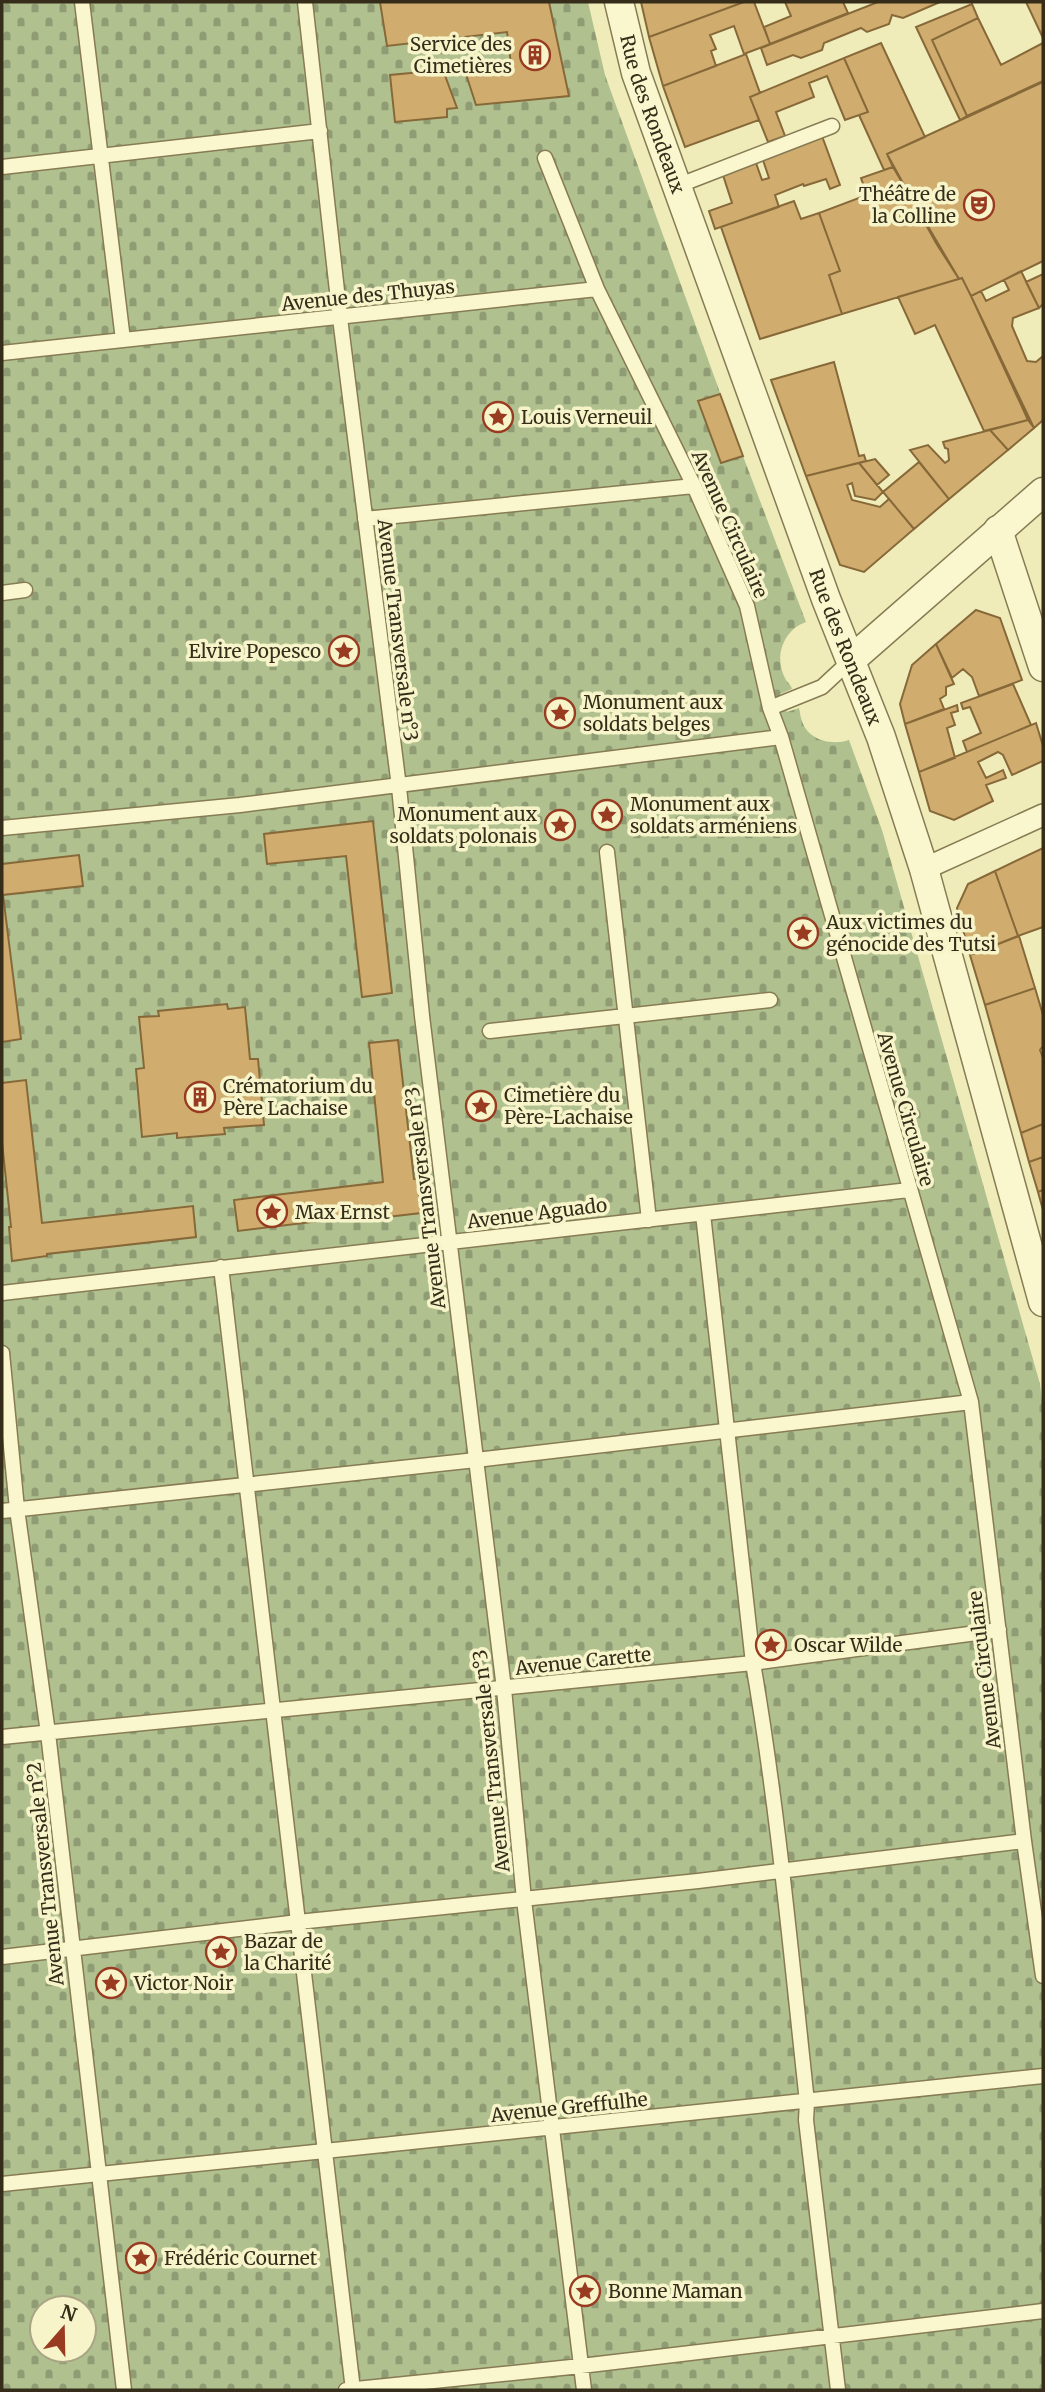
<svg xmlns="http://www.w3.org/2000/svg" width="1045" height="2392" font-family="Merriweather,serif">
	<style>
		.cemetery { fill: url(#cemetery-stones); fill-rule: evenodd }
		.building { fill: #d0ad6e; stroke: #876939; stroke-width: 2 }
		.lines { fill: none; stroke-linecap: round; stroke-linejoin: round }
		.service-casing { stroke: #877b54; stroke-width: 17 }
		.pedestrian-casing { stroke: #877b54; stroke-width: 24 }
		.minor-casing { stroke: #877b54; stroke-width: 31 }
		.service { stroke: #faf7ce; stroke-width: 14 }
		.pedestrian { stroke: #faf7ce; stroke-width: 21 }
		.minor { stroke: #faf7ce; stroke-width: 28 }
		.labels { text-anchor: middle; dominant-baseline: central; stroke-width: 7; stroke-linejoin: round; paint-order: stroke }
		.poi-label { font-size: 19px; fill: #352d1a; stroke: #f7f4ca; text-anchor: start }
		.street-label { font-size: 19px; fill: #352d1a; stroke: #f7f4ca }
	</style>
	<defs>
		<pattern id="cemetery-stones" width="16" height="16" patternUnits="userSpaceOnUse" patternTransform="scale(1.75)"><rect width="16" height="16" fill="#b0c18f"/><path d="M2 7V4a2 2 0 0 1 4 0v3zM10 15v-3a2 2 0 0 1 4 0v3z" fill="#909d74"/></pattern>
	</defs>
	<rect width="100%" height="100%" fill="#f0ecba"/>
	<path class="cemetery" d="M2,2H588L605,75L743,456L806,622C783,630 773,658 786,680C788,683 791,685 792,689L780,694L787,712L799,708C800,711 800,715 801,718C806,740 831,746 849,740L882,830L1040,1384L1043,1409V2390H2ZM42,2308H84V2350H42Z"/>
	<path class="building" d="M380,2H549L569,96L476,105L464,68L511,64L507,32L387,46Z
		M641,2H744L649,37Z
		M744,2H754L770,44L744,54L734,26L710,35L716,49L711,51L716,66L663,86L649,37Z
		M785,2H843L848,13L770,44L764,27L791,16Z
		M878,2H940L903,18L892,15L889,24L867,32L861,28L824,43L822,50L801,58L793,55L767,65L761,48Z
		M1026,2H1043V38Z
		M972,4L978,18L932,40L967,116L960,120L916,27Z
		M978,18L1001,65L1043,43V81L967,116L932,40Z
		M881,43L925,137L887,154L893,167L884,170L859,115L868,112L844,58Z
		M746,54L760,93L750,97L759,120L685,147L663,86Z
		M844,58L868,112L845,120L827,76L809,83L814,97L776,112L785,136L768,142L750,97Z
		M443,70L457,108L447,109V117L395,122L390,75Z
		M1043,82V261L971,296L962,278L959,279L936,243L887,154Z
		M822,136L840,185L830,189L826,179L804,186L803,184L775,195L779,207L715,229L709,211L732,203L723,175L756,163L762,180L769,178L763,160Z
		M893,167L959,279L842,314L829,275L840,271L819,213L867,195L861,178Z
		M794,201L801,219L819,213L840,271L829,275L842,314L760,339L721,227Z
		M1021,271L1039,308L1013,318L1012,326L1027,361L1036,362L1043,356V420L1034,428L971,296L981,291L986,301L1009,290L1004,280Z
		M1043,274V304L1039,308L1026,282Z
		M962,278L971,296L1028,420L984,431L935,325L915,334L898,297Z
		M834,362L859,456L864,455L866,461L806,476L771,380Z
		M720,394L743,456L721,463L698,401Z
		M1028,420L1034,428L1008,450L990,430Z
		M990,430L1008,450L949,499L910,450L928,445L945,463L949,460L948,449L945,448L943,442Z
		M875,459L889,475L877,485L859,463Z
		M919,462L949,499L914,529L883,492Z
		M859,463L883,492L875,500L855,496L852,483L847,485L852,500L880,507L889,499L914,529L864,572L840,565L806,476Z
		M976,610L1000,618L1022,680L979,696L972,677L963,669L952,678L936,644Z
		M936,644L954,684L946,687V695L940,699L944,709L905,724L900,704L912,665Z
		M1013,684L1031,725L967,752L963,741L981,733L970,707L963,709L961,703Z
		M957,705L958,711L951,713L955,725L947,728L955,758L919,772L905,724Z
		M1036,723L1043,746V761L1012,775L1003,755L998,752L978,762L986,778L1003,770L1006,778L986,785L993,801L954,820L930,811L919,772Z
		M373,821L392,993L362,997L346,856L267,864L264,834Z
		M1043,848V927L1018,936L995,871Z
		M79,855L83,886L3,895L21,1039L2,1042V864Z
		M995,871L1018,936L970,955L957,908L968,884Z
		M1019,936L1035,988L985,1005L970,955Z
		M1035,988L1043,1015V1046L1040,1050L1043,1058V1124L1021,1133L985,1005Z
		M227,1004L228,1009L245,1007L250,1059H258L264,1125L224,1128L225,1134L177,1138V1133L142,1137L136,1069L144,1068L139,1017L159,1016L158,1011Z
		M398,1040L414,1179H417L421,1213L387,1217L386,1213L238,1231L234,1200L383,1182L369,1043Z
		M26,1080L42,1223L193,1206L196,1237L47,1254V1256L12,1261L9,1227H11L2,1142V1083Z
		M1043,1124V1157L1029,1162L1021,1133Z
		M1043,1157V1190L1038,1192L1029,1162Z
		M1043,1190V1210L1038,1192Z"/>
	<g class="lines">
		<g class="service-casing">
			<path id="service" d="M82,2L123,340
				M305,2L340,318L399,787L422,1016L504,1689L524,1900L584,2390
				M2,167L320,131
				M677,186L832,126
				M597,289L694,486L747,606L770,708L781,737L971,1402L1024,1841L1043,1976
				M2,353L597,289L545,158
				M365,519L694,486
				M2,593L25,590
				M770,708L822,687L851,660
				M2,828L240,805L781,737
				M607,852L649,1220
				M490,1031L770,1000
				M703,1214L753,1663C778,1808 791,1955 807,2102L806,2120L838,2390
				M221,1267L353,2390
				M2,1293L909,1190
				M2,1353L17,1509L48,1733L124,2390
				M2,1511L476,1460L971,1402
				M2,1737L753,1663L999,1630
				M2,1957L298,1922L698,1881L1024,1841
				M2,2184C349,2148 696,2114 1043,2076
				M346,2390L581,2366L1043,2311"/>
		</g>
		<g class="pedestrian-casing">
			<path id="pedestrian" d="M924,869L1043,815"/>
		</g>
		<g class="minor-casing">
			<g id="minor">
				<path id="s1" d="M619,2L636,73L826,599L881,737L924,869L1043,1302"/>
				<path d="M998,530L1043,667"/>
				<path d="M851,660L1043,492"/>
			</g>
		</g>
		<use href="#service" class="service"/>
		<use href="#pedestrian" class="pedestrian"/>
		<use href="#minor" class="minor"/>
	</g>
	<defs>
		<g id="building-ring" transform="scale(1.575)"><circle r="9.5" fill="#f7f4ca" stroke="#993b21" stroke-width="1.5"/><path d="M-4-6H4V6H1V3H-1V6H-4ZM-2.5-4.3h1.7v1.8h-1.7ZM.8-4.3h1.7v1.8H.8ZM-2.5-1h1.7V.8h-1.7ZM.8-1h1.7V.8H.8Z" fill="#993b21"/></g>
		<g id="theatre-ring" transform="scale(1.575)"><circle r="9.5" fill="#f7f4ca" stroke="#993b21" stroke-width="1.5"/><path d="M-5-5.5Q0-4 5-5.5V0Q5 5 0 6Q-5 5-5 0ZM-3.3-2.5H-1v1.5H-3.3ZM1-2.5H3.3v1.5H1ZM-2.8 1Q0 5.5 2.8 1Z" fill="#993b21"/></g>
		<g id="sight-ring" transform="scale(1.575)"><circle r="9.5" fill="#f7f4ca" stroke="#993b21" stroke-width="1.5"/><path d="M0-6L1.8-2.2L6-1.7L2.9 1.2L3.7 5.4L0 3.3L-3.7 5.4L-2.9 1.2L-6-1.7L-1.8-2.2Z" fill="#993b21"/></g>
	</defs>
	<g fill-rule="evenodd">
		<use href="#building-ring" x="535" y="55"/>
		<use href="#theatre-ring" x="979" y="205"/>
		<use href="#sight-ring" x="498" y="417"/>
		<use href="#sight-ring" x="344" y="651"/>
		<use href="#sight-ring" x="560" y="713"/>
		<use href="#sight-ring" x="607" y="815"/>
		<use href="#sight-ring" x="560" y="825"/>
		<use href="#sight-ring" x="803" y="933"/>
		<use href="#building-ring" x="200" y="1097"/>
		<use href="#sight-ring" x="481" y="1106"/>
		<use href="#sight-ring" x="272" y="1212"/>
		<use href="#sight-ring" x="771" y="1645"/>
		<use href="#sight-ring" x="221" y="1952"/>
		<use href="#sight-ring" x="111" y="1983"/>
		<use href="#sight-ring" x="141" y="2258"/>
		<use href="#sight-ring" x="585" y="2291"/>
	</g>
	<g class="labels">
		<g class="poi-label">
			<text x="512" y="44" text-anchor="end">Service des<tspan x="512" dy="22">Cimetières</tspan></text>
			<text x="956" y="194" text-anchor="end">Théâtre de<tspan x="956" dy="22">la Colline</tspan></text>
			<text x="521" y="417">Louis Verneuil</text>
			<text x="321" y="651" text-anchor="end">Elvire Popesco</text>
			<text x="583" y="702">Monument aux<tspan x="583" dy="22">soldats belges</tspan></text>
			<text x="630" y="804">Monument aux<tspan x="630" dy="22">soldats arméniens</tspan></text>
			<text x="537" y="814" text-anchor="end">Monument aux<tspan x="537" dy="22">soldats polonais</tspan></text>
			<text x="826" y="922">Aux victimes du<tspan x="826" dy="22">génocide des Tutsi</tspan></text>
			<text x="223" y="1086">Crématorium du<tspan x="223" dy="22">Père Lachaise</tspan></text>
			<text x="504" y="1095">Cimetière du<tspan x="504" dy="22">Père-Lachaise</tspan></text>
			<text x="295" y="1212">Max Ernst</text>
			<text x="794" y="1645">Oscar Wilde</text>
			<text x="244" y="1941">Bazar de<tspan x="244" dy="22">la Charité</tspan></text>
			<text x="134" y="1983">Victor Noir</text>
			<text x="164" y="2258">Frédéric Cournet</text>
			<text x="608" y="2291">Bonne Maman</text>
		</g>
		<g class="street-label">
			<text stroke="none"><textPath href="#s1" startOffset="117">Rue des Rondeaux</textPath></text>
			<text transform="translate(368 295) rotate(-6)">Avenue des Thuyas</text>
			<text transform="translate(730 524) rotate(66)">Avenue Circulaire</text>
			<text transform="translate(398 630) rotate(83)">Avenue Transversale n°3</text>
			<text stroke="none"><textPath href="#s1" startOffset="684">Rue des Rondeaux</textPath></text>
			<text transform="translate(906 1109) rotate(74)">Avenue Circulaire</text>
			<text transform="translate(425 1198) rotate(-97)">Avenue Transversale n°3</text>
			<text transform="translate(537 1213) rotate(-7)">Avenue Aguado</text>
			<text transform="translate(583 1661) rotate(-6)">Avenue Carette</text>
			<text transform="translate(984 1670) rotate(-97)">Avenue Circulaire</text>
			<text transform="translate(491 1761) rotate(-96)">Avenue Transversale n°3</text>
			<text transform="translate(45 1874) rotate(-96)">Avenue Transversale n°2</text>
			<text transform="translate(569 2107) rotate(-6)">Avenue Greffulhe</text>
		</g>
	</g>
	<rect width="1045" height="2392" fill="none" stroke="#352d1a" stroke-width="7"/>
	<g transform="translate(63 2329) rotate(20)"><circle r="33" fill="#f7f4ca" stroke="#a9a484" stroke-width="2"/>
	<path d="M0-5L12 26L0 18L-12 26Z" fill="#993b21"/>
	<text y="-10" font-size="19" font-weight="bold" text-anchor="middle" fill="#352d1a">N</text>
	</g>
</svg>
